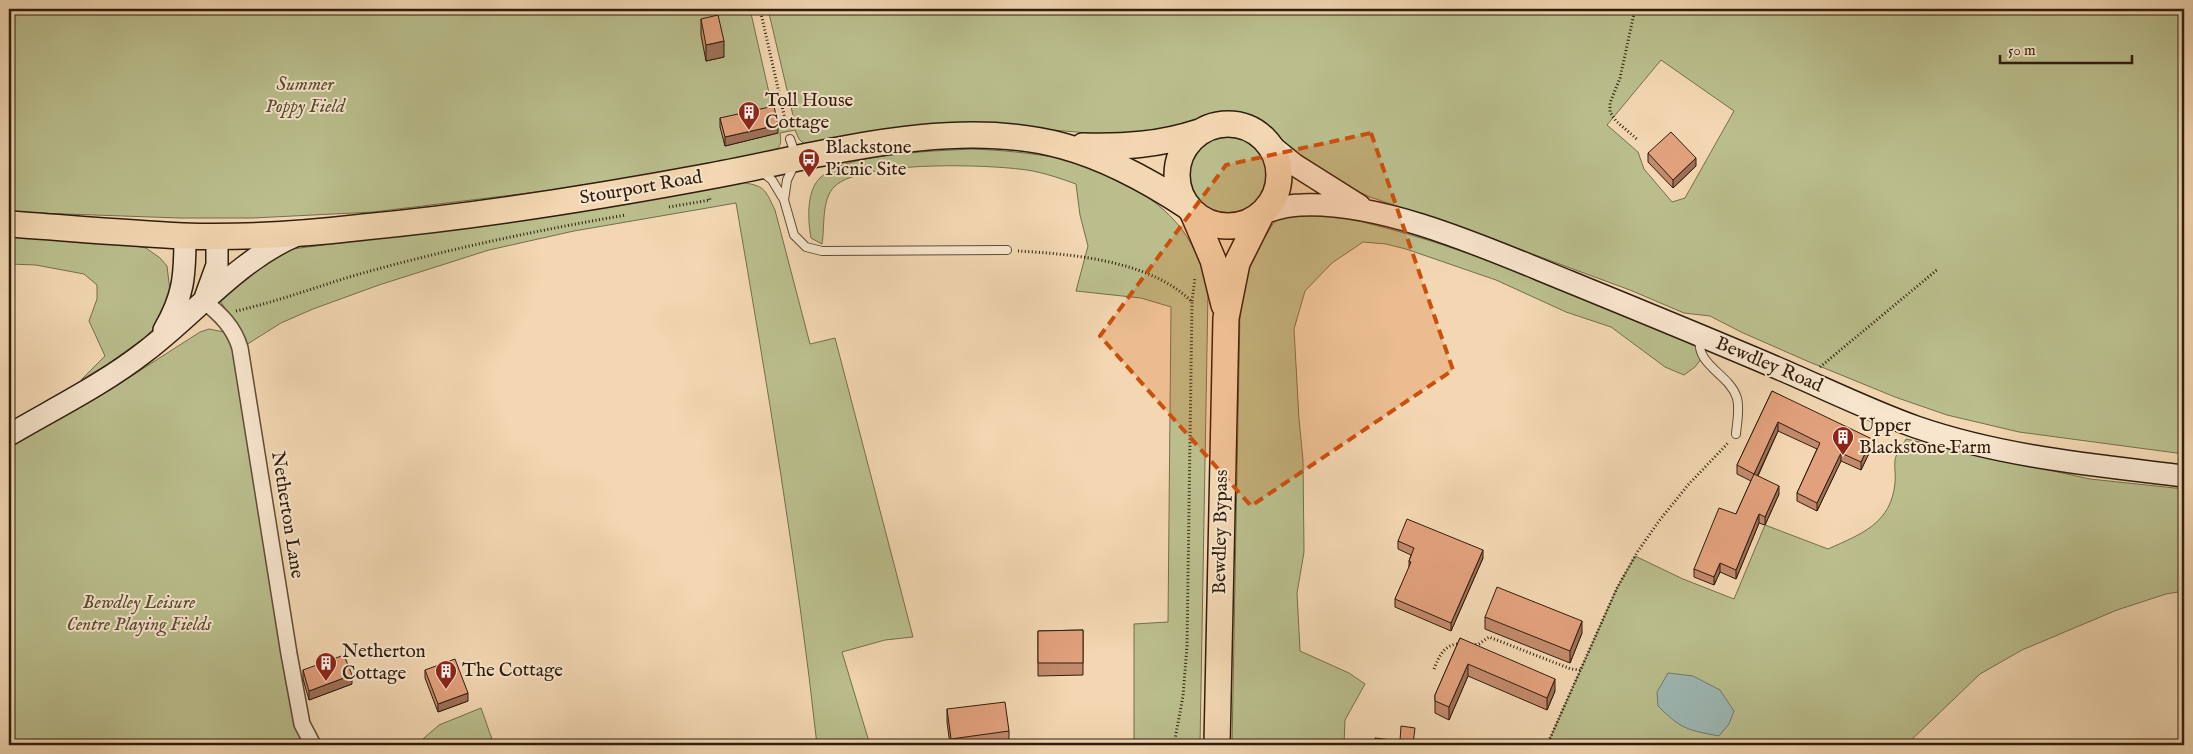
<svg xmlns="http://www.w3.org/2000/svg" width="2193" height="754" font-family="'IM FELL English',serif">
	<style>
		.green { fill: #babe8d; stroke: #746e4d; fill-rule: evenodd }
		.water { fill: #9db8b4; stroke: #717a71 }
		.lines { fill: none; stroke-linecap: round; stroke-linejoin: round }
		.service-casing { stroke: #604c36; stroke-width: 10 }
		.minor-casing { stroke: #604c36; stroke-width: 18 }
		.secondary-casing { stroke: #2f1d0d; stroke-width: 24 }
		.trunk-casing { stroke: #2f1d0d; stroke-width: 28 }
		.path { stroke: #2f1d0d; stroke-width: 3; stroke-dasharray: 1 2.5; stroke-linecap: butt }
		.service { stroke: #f7e5cd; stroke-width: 8 }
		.minor { stroke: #f7e5cd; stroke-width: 15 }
		.secondary { stroke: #f7e5cd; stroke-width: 21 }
		.trunk { stroke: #f2d7b2; stroke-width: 25 }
		.wall { fill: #c28a6c; stroke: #2f1d0d }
		.shaded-wall { fill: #9e7158; stroke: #2f1d0d }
		.building { fill: #e2a17d; stroke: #2f1d0d }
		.marked { fill: #cc500c; fill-opacity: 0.2; stroke: #cc500c; stroke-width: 4; stroke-dasharray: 10 6; stroke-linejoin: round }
		.labels { text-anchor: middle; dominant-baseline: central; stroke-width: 4; stroke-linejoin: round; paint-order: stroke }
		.park-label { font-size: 19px; font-style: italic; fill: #594d33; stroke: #f7e5cd }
		.poi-label { font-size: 19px; fill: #2f1d0d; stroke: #f7e5cd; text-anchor: start }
		.street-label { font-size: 19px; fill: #2f1d0d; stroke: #f7e5cd }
	</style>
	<rect width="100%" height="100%" fill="#f2d7b2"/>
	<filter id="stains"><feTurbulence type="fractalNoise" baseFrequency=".004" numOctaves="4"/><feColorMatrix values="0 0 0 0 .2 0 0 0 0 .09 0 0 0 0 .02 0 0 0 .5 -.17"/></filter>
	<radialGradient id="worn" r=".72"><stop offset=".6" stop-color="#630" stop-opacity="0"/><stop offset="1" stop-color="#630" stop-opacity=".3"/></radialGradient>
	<path class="green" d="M9,9H750L777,128L795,124L768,9H2184V454L2019,432L1947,415L1895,397L1807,361L1741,332L1710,316L1684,313L1630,290L1470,231L1370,197L1345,185L1309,162L1266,128L1239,115H1222L1207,118L1184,128L1111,135L1030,128L805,145L799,139L795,130L780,133C781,142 782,146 774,151L578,187L373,212L253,218H180L9,212ZM1661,60L1734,111L1685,198L1672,202L1644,169L1638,152L1607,125Z
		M1187 175a40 40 0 1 1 80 0a40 40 0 1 1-80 0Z
		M971,149C1001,150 1030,153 1059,158C1067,160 1077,161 1085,164C1094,167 1104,173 1113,177C1165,203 1197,233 1208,292L1200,745H1134V624L1168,622L1171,307L1141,298L1076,291L1088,246L1080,215L1076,184C1062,179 1048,174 1033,171C995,164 863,160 835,186C821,199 825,227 822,244L811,238C808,221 806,193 819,179C840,153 937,151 971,149Z
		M745,183C766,186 766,192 775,210L810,344L835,338L913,637L885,640L842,652L870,745H817C797,563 767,383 736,203L574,231L489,250L379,285L313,309L281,323L246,345L306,722L318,745H9V448L133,375L200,332L209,329L224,332L229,315L221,302L223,294L281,254L292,249L443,230Z
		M1309,211C1448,235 1569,293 1698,346L1702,358L1695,367L1684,375L1665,367L1611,327L1566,312L1496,280L1406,249L1386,244L1363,242L1332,263L1305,291L1294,329L1299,419L1303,460L1304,552L1297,593L1300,651L1349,673L1365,684L1345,720L1344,745H1232L1240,311L1248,266L1272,225L1277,220Z
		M9,235L123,243L146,248L160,258L167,266L170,291L158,324L144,338L108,364L81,380L105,356L89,321L97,299V285L84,274L36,265L9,264Z
		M1906,439L2090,479L2184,489V591L2166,594L2117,610L2022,650L1980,674L1906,745H1547L1617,588L1635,556L1683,579L1734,599L1765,525L1828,549C1861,534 1891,524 1895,483C1896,475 1894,467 1895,460C1896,453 1903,445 1906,439Z
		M481,708L494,745H416L439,725Z"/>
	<path class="water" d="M1668,673L1693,676L1720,690L1734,711L1729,724L1719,736C1687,730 1681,729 1658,706L1657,692Z"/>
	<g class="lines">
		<g class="service-casing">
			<path id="service" d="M790,139L797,159L787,180L784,200L794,235L806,247L822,251L1007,250
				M761,171L772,180L784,200
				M1700,337C1695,366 1729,373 1737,398C1740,410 1737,422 1736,434"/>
		</g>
		<g class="minor-casing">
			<path id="minor" d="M204,301C220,314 234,327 240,348L289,654L302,724L313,745"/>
		</g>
		<g class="secondary-casing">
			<path id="secondary" d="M1269,144L1295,165L1360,206
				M1263,213C1275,209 1288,205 1301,205C1385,201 1493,251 1570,282C1641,311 1712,340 1782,370C1826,389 1871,411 1916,427C2003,457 2094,465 2184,476
				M205,298L217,265V236
				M164,330C184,296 185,275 185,236
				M9,435C55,408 104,384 146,351C196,313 238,260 297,235"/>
		</g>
		<g class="trunk-casing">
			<path id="trunk" d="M1177 175a51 51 0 1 1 102 0a51 51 0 1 1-102 0Z
				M1083,146C1123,147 1160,145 1199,132
				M1193,213L1213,260L1224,305
				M9,224C67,228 125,233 183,236C243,238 305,234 364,227C478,216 592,198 705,177C816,157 950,115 1063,146C1107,158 1149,181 1187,206
				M1217,745L1226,318L1237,263L1261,215"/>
		</g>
		<path class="path" d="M760,9L787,128
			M1635,9L1620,78L1610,103V112L1616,121L1638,140
			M669,207L710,200L709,196
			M1018,251C1073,254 1152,261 1192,302L1187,646L1183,696L1174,745
			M1192,301L1195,278
			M236,311C280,301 321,285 363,273C449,249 538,230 626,215
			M1820,367L1938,269
			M1472,645L1479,644L1489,637L1571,669L1580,670
			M1434,669C1439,656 1445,643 1461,644
			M1547,745L1617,588L1638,551L1659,521L1688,485L1729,442"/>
		<use href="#service" class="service"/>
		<use href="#minor" class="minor"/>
		<use href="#secondary" class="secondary"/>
		<use href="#trunk" class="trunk"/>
	</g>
	<path class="wall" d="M701,19L724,57L706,61L701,35Z
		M720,118L778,133L725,146L720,127Z
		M1648,153L1696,166L1673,188L1648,162Z
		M1772,391L1872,447L1861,470L1841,461L1817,511L1797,501V493L1817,449L1778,431L1758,476L1779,494L1765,525L1759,523L1736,579L1720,572L1714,585L1694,577V569L1736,514L1751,481L1737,474V465Z
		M1398,541L1483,558L1451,631L1395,607V599L1409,568V561L1411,555L1398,549Z
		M1485,617L1582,633L1570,663L1485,629Z
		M1083,630V675L1038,676V631Z
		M1460,638L1555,691L1547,710L1468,676L1449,720L1435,713V695Z
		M303,670L352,684L309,700L303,679Z
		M425,670L468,701L438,712L425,678Z
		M947,709L1009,731V743L995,745H950L947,722Z"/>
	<path class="shaded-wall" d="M724,41V57L706,61V45Z
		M778,125V133L725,146V137Z
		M1696,158V166L1673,188V180Z
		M1778,422V431L1754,483V474Z
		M1872,439V447L1861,470V462Z
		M1841,453V461L1817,511V503Z
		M1779,486V494L1765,525V517Z
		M1759,514V523L1736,579V570Z
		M1483,550V558L1451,631V623Z
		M1720,563V572L1714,585V577Z
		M1582,621V633L1570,663V651Z
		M1468,664V676L1449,720V707Z
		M352,675V684L309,700V691Z
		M1555,679V691L1547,710V698Z
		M468,693V701L438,712V704Z"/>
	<path class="building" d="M718,15L724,41L706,45L701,19Z
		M774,106L778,125L725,137L720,118Z
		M1671,132L1696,158L1673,180L1648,153Z
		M1772,391L1872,439L1861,462L1841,453L1817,503L1797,493L1820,443L1778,422L1754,474L1737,465Z
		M1754,474L1779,486L1765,517L1759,514L1736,570L1720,563L1714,577L1694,569L1719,508L1736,514Z
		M1407,519L1483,550L1451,623L1395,599L1411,562L1409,561L1414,548L1398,541Z
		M1497,587L1582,621L1570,651L1485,617Z
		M1083,630V663H1038V631Z
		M1460,638L1555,679L1547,698L1468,664L1449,707L1435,701V695Z
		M344,655L352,675L309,691L303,670Z
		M455,659L468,693L438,704L425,670Z
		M1005,702L1009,731L951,739L947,709Z
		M1401,726L1415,728L1413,744L1419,745H1374L1375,738L1400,741Z"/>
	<path class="marked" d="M1371,133L1453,370L1251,506L1100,336L1226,165Z"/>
	<defs>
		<g id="building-pin" transform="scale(1.125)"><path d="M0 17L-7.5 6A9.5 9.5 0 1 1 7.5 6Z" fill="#8f2418" stroke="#f7e5cd"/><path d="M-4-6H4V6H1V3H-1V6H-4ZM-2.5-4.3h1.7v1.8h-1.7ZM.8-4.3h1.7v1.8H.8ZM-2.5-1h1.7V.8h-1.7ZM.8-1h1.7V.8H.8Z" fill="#fff"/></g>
		<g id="bus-pin" transform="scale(1.125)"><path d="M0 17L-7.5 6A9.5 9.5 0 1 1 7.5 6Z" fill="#8f2418" stroke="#f7e5cd"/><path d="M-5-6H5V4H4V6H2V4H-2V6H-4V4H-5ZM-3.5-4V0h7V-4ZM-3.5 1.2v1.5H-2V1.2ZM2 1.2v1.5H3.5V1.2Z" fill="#fff"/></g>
	</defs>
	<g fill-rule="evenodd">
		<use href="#building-pin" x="749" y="112"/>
		<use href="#bus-pin" x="809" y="159"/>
		<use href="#building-pin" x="1843" y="437"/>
		<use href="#building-pin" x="326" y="663"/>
		<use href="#building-pin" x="446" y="671"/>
	</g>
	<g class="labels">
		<g class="park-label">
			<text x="305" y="85">Summer<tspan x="305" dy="22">Poppy Field</tspan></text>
			<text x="139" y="603">Bewdley Leisure<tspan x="139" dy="22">Centre Playing Fields</tspan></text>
		</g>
		<g class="poi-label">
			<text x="765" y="101">Toll House<tspan x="765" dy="22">Cottage</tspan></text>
			<text x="825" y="148">Blackstone<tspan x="825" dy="22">Picnic Site</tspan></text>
			<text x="1859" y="426">Upper<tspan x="1859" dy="22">Blackstone Farm</tspan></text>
			<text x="342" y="652">Netherton<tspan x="342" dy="22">Cottage</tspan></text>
			<text x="462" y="671">The Cottage</text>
		</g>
		<g class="street-label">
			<text transform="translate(641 188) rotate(-10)">Stourport Road</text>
			<text transform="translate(1769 365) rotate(23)">Bewdley Road</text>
			<text transform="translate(287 515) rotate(81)">Netherton Lane</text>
			<text transform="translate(1221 532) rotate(-89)">Bewdley Bypass</text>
		</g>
	</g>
	<rect width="2193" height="754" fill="none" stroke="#f2d7b2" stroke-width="30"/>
	<rect x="10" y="10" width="2173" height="734" fill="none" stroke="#2f1d0d" stroke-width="2.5"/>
	<rect x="15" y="15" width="2163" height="724" fill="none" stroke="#2f1d0d"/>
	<path d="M2000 55v8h132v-8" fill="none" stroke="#2f1d0d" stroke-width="2.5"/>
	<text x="2008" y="55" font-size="15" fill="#2f1d0d" stroke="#f7e5cd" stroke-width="4" paint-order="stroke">50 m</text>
	<rect width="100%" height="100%" filter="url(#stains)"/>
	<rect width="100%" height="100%" fill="url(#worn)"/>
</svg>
